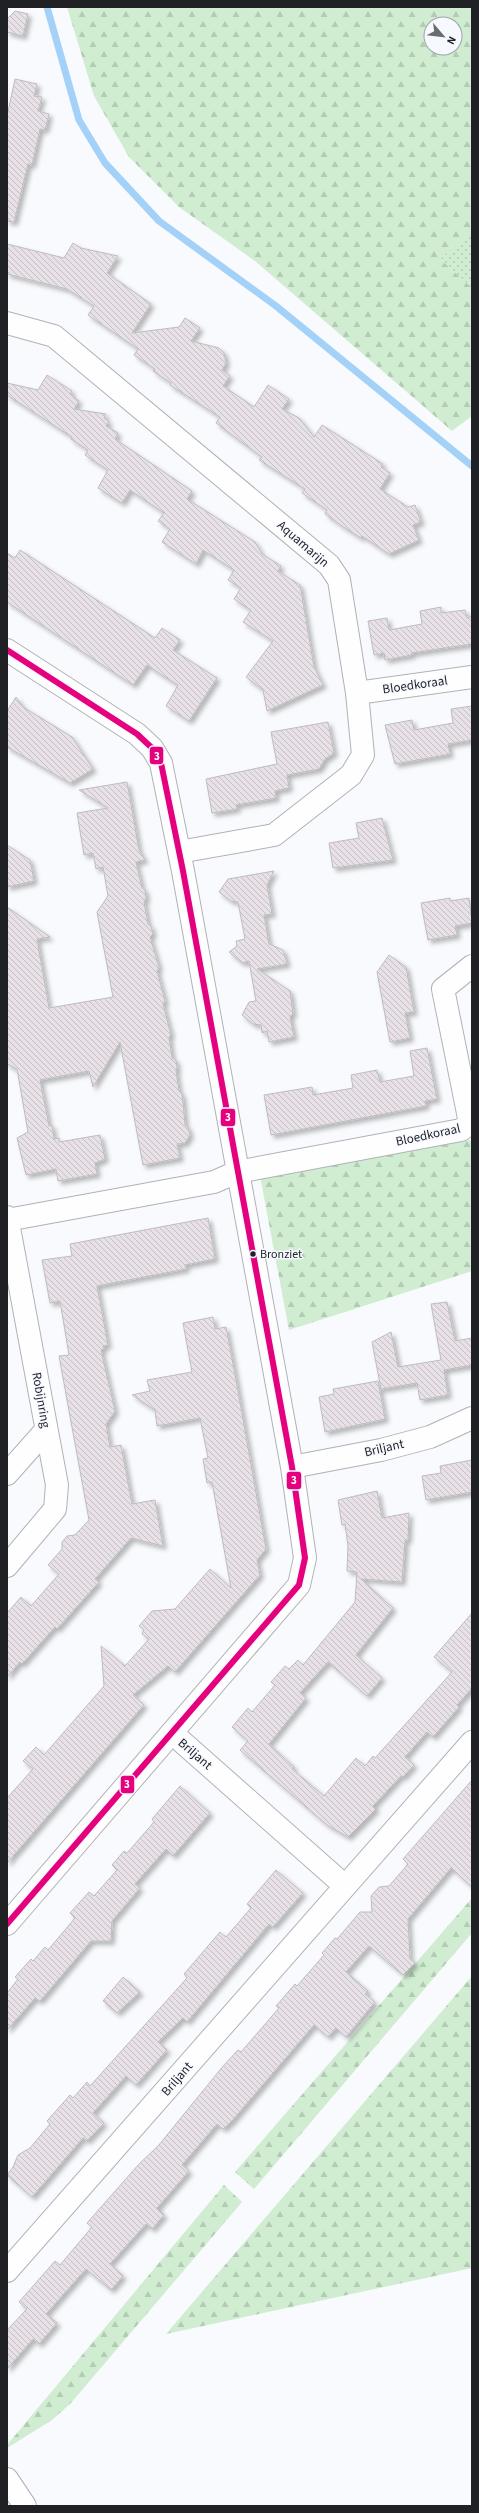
<svg xmlns="http://www.w3.org/2000/svg" width="479" height="2513" font-family="'Source Sans 3',sans-serif">
	<style>
		.grass { fill: url(#grass-dots) }
		.forest { fill: url(#forest-firs); fill-rule: evenodd }
		.lines { fill: none; stroke-linecap: round; stroke-linejoin: round }
		.stream { stroke: #a3d1f7; stroke-width: 7 }
		.building { fill: url(#building-back-hatch); stroke: #bebcbf; filter: url(#shadow) }
		.minor-casing { stroke: #b0b2b6; stroke-width: 24 }
		.minor { stroke: #fefeff; stroke-width: 22 }
		.bus-1-casing { stroke: #f6f9ff; stroke-width: 9 }
		.bus-1 { stroke: #e5007d; stroke-width: 6 }
		.bus-dot { fill: #1f2124; stroke: #f6f9ff; stroke-width: 1.5 }
		.labels { text-anchor: middle; dominant-baseline: central; stroke-width: 3; stroke-linejoin: round; paint-order: stroke }
		.bus-label { font-size: 12px; fill: #1f2124; stroke: #f6f9ff; text-anchor: start }
		.street-label { font-size: 13px; fill: #1f2124; stroke: #f6f9ff }
		.line-badge { stroke: #f6f9ff; stroke-width: 1.5 }
		.badge-label { font-size: 11px; text-anchor: middle; font-weight: bold; fill: #fff }
	</style>
	<defs>
		<pattern id="grass-dots" width="8" height="8" patternUnits="userSpaceOnUse"><rect width="8" height="8" fill="#d0edd1"/><path d="M2 2h.1M6 6h.1" fill="none" stroke="#b2cbb3" stroke-width="1.8" stroke-linecap="round"/></pattern>
		<pattern id="forest-firs" width="22" height="20" patternUnits="userSpaceOnUse"><rect width="22" height="20" fill="#d0edd1"/><path d="M5 1l3.5 6h-7zM16 11l3.5 6h-7z" fill="#b2cbb3"/></pattern>
		<pattern id="building-back-hatch" width="6" height="6" patternUnits="userSpaceOnUse"><rect width="6" height="6" fill="#e7e0e6"/><path d="M-1 5l2 2M0 0l6 6M5-1l2 2" fill="none" stroke="#c6c0c5"/></pattern>
		<filter id="shadow"><feDropShadow dx="3.5" dy="3.5" stdDeviation="2" flood-color="#0004"/></filter>
	</defs>
	<rect width="100%" height="100%" fill="#f8fafd"/>
	<path class="grass" d="M472,230V288L440,259Z"/>
	<path class="forest" d="M67,7H472V230L440,259L472,288V416L452,431L255,261L179,207L129,157L94,96ZM431,24H455V48H431Z
		M472,1140V1271L289,1330L260,1176Z
		M472,1898V1933L254,2189L235,2172Z
		M472,1976V2268L166,2334Z
		M224,2185L242,2202L71,2403L52,2420L7,2448V2445Z"/>
	<g class="lines">
		<path class="stream" d="M47,7L79,120L105,163L159,221L276,306L472,466"/>
	</g>
	<path class="building" d="M15,11L28,14L23,36L7,32V19Z
		M15,79L37,84L34,96L42,97L38,111L49,114L45,130L40,129L32,165L28,164L14,222L7,221V116Z
		M73,243L81,248L118,256L107,273L151,304L132,333L179,327L185,318L200,328L191,341L219,348L224,353L226,363L222,370L230,376L223,386L254,407L268,385L289,399L282,409L299,418L314,437L322,425L383,464L381,467L390,473L380,489L408,507L415,505L421,522L413,525L419,540L389,554L362,536L361,538L342,526L325,514L327,510L302,493L305,489L259,460L262,457L216,423L220,417L170,385L171,383L153,371L155,369L134,355L138,349L88,315L94,306L67,289L7,274V244L64,258Z
		M47,375L72,391L70,394L79,401L74,409L106,414L104,418L109,422L106,426L118,433L115,439L192,491L187,499L255,542L262,554L281,566L278,571L300,585L314,667L323,685L267,711L263,690L246,677L273,641L243,622L251,610L234,599L241,588L228,580L234,570L203,550L196,564L162,542L170,529L158,521L164,513L130,490L122,503L98,488L108,470L85,455L88,450L71,439L72,437L7,395V383L38,390Z
		M20,550L155,638L162,628L180,640L173,650L217,678L189,721L166,706L178,685L162,675L147,665L133,685L7,602V553L15,558Z
		M441,607V613L465,610L467,618L472,616V644L411,653L412,655L385,660L384,653L374,655L368,621L387,618L389,630L422,624L420,611Z
		M16,697L23,707L72,737L93,769L70,783L7,747V711Z
		M472,706V740L448,744L450,754L395,764L385,725L412,720L414,730L453,723L451,709Z
		M328,722L334,753L325,759L319,769L287,775L289,788L275,791L276,798L236,805L237,809L212,813L206,779L277,764L271,732Z
		M127,782L139,850L145,860L136,862L142,888L145,890L146,898L144,902L148,924L151,926L153,934L150,937L159,967L157,971L165,1001L163,1004L171,1035L169,1037L172,1058L176,1060L177,1068L176,1071L179,1091L182,1094L183,1102L185,1125L188,1127L190,1135L185,1143L177,1144L180,1158L143,1165L120,1042L93,1087L89,1071L40,1080L49,1126L52,1125L54,1139L59,1138V1142L100,1135L105,1159L95,1163L97,1174L58,1181L56,1169L26,1175L17,1138L28,1132L17,1069L7,1064V907L50,937L37,939L49,1008L113,997L97,912L108,896L103,867L96,869L93,853L84,855L77,813L108,808L79,790Z
		M382,818L393,860L333,868L329,843L359,838L356,823Z
		M7,845L30,860L34,881L7,887Z
		M274,871L267,885L272,914L264,915L269,944L283,950L287,964L257,969L290,991L293,1013L290,1017L294,1037L269,1042L267,1031L262,1033L261,1025L253,1024L242,1015L249,1002L256,1001L249,961L242,963L229,952L237,946L236,941L245,939L238,902L231,901L219,892L228,879Z
		M450,898V901L469,898L472,923L455,926L457,935L428,940L421,903Z
		M389,955L406,967L414,1012L405,1013L410,1038L390,1042L377,972Z
		M427,1048L437,1099L425,1101L426,1106L271,1135L264,1095L312,1087L313,1095L353,1088L351,1075L377,1070L380,1082L414,1076L410,1051Z
		M208,1218L215,1259L185,1265L186,1269L97,1286L108,1345L103,1346L104,1349L101,1350L115,1411L106,1424L110,1447L121,1445L132,1504L155,1500L163,1546L131,1538L95,1579L99,1582L57,1629L55,1627L22,1664L20,1662L7,1677V1613L21,1597L31,1606L59,1574L48,1565L62,1549V1542L67,1536L75,1535L89,1520L59,1356L69,1355L60,1301L50,1303L42,1260L72,1256L70,1244Z
		M447,1302L455,1341L472,1338V1365L444,1370L448,1395L420,1400L417,1383L381,1389L372,1342L391,1332L398,1367L441,1360L431,1304Z
		M213,1317L215,1329L226,1327L236,1380L266,1549L257,1560L260,1575L175,1672L168,1666L133,1695L144,1705L7,1863V1798L33,1769L23,1761L36,1747L44,1755L104,1686L101,1646L125,1666L149,1639L142,1634L144,1630L139,1626L152,1611L175,1609L210,1569L231,1588L212,1482L207,1483L203,1459L208,1458L200,1418L157,1426L155,1410L132,1395L150,1391L147,1380L192,1372L183,1323Z
		M378,1381L385,1419L325,1432L319,1397L334,1394L333,1389Z
		M472,1460V1492L426,1500L422,1476L441,1473L440,1466Z
		M377,1491L382,1518L409,1513L408,1540H405L402,1582L361,1579L393,1608L356,1655L382,1678L367,1696L328,1662L300,1693L306,1698L269,1744L294,1767L292,1769L324,1796L356,1758L365,1766L373,1756L375,1758L452,1672L434,1657L472,1613V1688L457,1705L459,1707L433,1737L427,1732L405,1757L414,1765L403,1777L401,1776L373,1806L376,1809L348,1837L327,1825L240,1750L248,1741L232,1727L248,1708L252,1712L275,1685L271,1682L285,1666L289,1669L298,1660L303,1665L355,1602L357,1572L347,1571L348,1546L345,1524L342,1525L338,1500Z
		M472,1780V1887L451,1868L408,1919L410,1959L415,1963L403,1975L369,1946L346,1972L368,1991L365,1994L375,2002L346,2037L336,2028L328,2037L314,2025L231,2122L223,2129L217,2124L182,2165L189,2171L157,2208L164,2215L152,2229L146,2224L110,2264L123,2276L111,2290L86,2269L46,2314L57,2323L39,2344L33,2339L7,2369V2330L27,2309L19,2302L55,2261L60,2265L92,2227L87,2223L139,2164L158,2146L224,2065L238,2050L241,2052L279,2008L276,2006L295,1984L297,1986L324,1955L322,1953L335,1938L337,1939L360,1912H372L371,1896L379,1887L389,1886L408,1864L403,1859Z
		M180,1786L210,1813L173,1856L166,1849L135,1884L140,1888L112,1921L111,1941H91L40,2001L35,1998L7,2030V1993L18,1979L15,1977L31,1959L33,1961L45,1947L48,1950L75,1918L70,1913L89,1892L94,1896L117,1870L112,1865L124,1851L127,1853L154,1822L152,1819Z
		M276,1870L303,1893L273,1927L269,1924L187,2022L183,2018L158,2042L167,2050L136,2085L126,2076L93,2113L104,2123L87,2141L83,2138L32,2197L7,2175L13,2167L18,2155L30,2148L50,2124L47,2121L70,2095L73,2098L87,2082L90,2086L187,1978L184,1974L220,1932L226,1937L251,1908L247,1904Z
		M123,1977L140,1992L117,2013L103,2001Z"/>
	<g class="lines">
		<g class="minor-casing">
			<path id="minor" d="M7,323L54,336L329,565L339,580L357,693L363,755L351,775L274,835L179,852
				M7,650L137,734L152,748L161,763L183,871L292,1467L305,1558L299,1585L7,1924
				M357,693L472,677
				M7,1217L57,1485L55,1509L7,1566
				M7,1220L214,1182L237,1172L461,1130L470,1123L443,989L472,966
				M292,1467L381,1450L430,1437L472,1418
				M7,1474L46,1430
				M172,1733L345,1886
				M7,2271L472,1742
				M7,2479L25,2506"/>
		</g>
		<use href="#minor" class="minor"/>
		<g class="bus-1-casing">
			<path id="bus-1" d="M7,650L137,734L152,748L161,763L183,871L292,1467L305,1558L299,1585L7,1924"/>
		</g>
		<use href="#bus-1" class="bus-1"/>
	</g>
	<circle class="bus-dot" cx="253" cy="1254" r="3.5"/>
	<g class="labels">
		<g class="bus-label">
			<text x="260" y="1254">Bronziet</text>
		</g>
		<g class="street-label">
			<text transform="translate(303 544) rotate(41)">Aquamarijn</text>
			<text transform="translate(415 685) rotate(-8)">Bloedkoraal</text>
			<text transform="translate(428 1135) rotate(-12)">Bloedkoraal</text>
			<text transform="translate(41 1400) rotate(80)">Robijnring</text>
			<text transform="translate(384 1448) rotate(-13)">Briljant</text>
			<text transform="translate(195 1754) rotate(41)">Briljant</text>
			<text transform="translate(177 2079) rotate(-49)">Briljant</text>
		</g>
	</g>
	<g class="line-badge">
		<rect x="149" y="746" width="15" height="19" rx="4" fill="#e5007d"/>
		<rect x="220" y="1108" width="16" height="19" rx="4" fill="#e5007d"/>
		<rect x="286" y="1471" width="16" height="19" rx="4" fill="#e5007d"/>
		<rect x="120" y="1775" width="15" height="19" rx="4" fill="#e5007d"/>
	</g>
	<g class="badge-label">
		<text x="157" y="760">3</text>
		<text x="228" y="1121">3</text>
		<text x="294" y="1484">3</text>
		<text x="127" y="1788">3</text>
	</g>
	<rect width="479" height="2513" fill="none" stroke="#1f2124" stroke-width="16"/>
	<g transform="translate(443 36) rotate(118)"><circle r="19" fill="#f6f9ff" stroke="#a0a3a7"/>
	<path d="M0-3L7 15L0 10L-7 15Z" fill="#6b6d70"/>
	<text y="-6" font-size="11" font-weight="bold" text-anchor="middle" fill="#1f2124">N</text>
	</g>
</svg>
